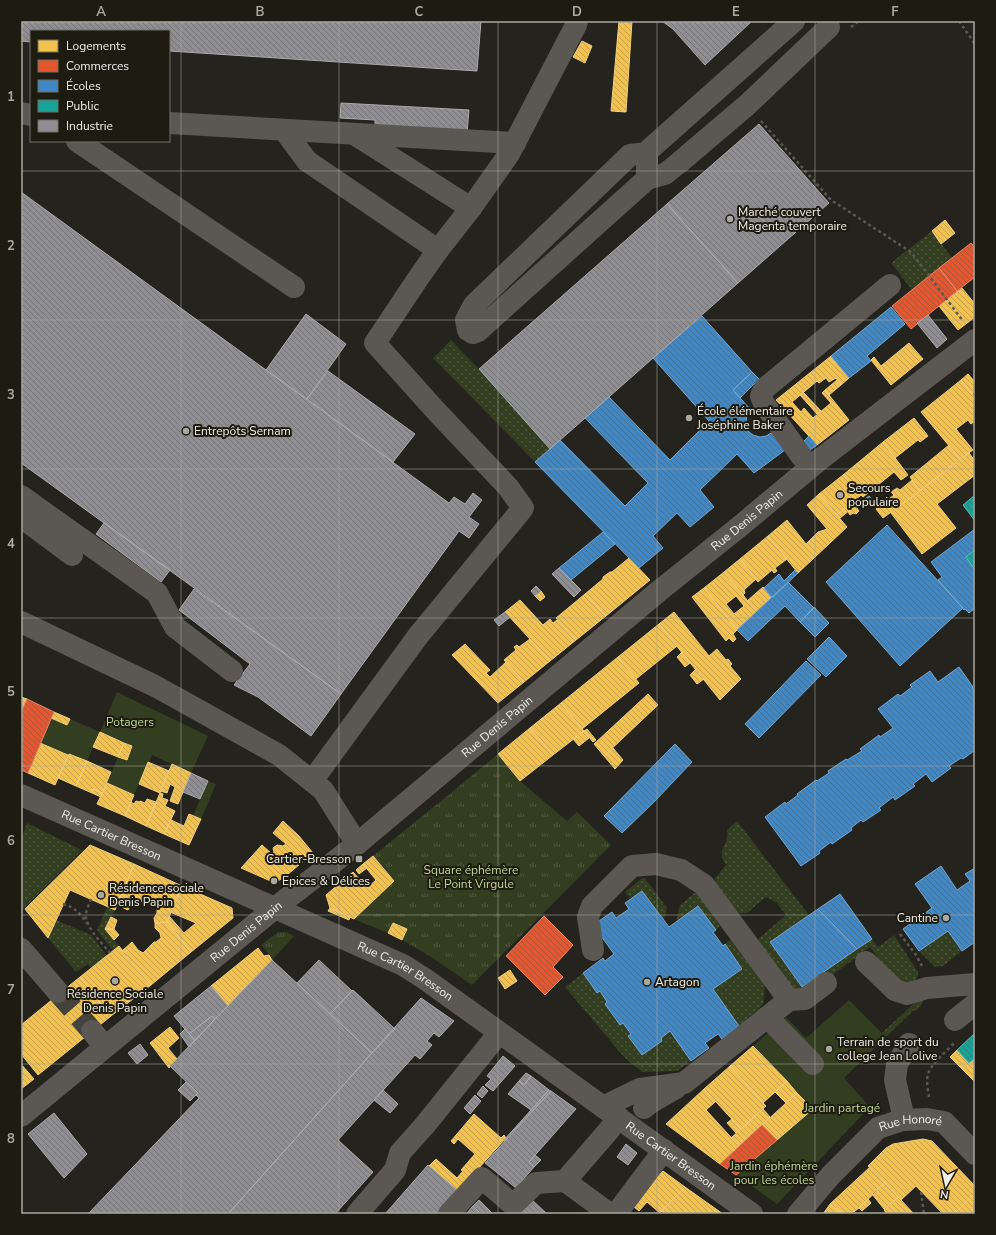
<svg xmlns="http://www.w3.org/2000/svg" width="996" height="1235" font-family="'Nunito Sans',sans-serif">
	<style>
		.grass { fill: url(#grass-dots) }
		.park { fill: url(#park-tufts) }
		.garden { fill: #333d1f }
		.homes { fill: url(#homes-back-hatch); stroke: #f1cf7c; fill-rule: evenodd }
		.shops { fill: url(#shops-back-hatch); stroke: #e88566 }
		.schools { fill: url(#schools-back-hatch); stroke: #74a7d0 }
		.public { fill: url(#public-back-hatch); stroke: #58bab0 }
		.industry { fill: url(#industry-back-hatch); stroke: #abaaac }
		.lines { fill: none; stroke-linecap: round; stroke-linejoin: round }
		.minor-tunnel { stroke: #43423b; stroke-width: 22; stroke-dasharray: 22 11; stroke-linecap: butt }
		.path { stroke: #5a5853; stroke-width: 2.5; stroke-dasharray: 3 3; stroke-linecap: butt }
		.minor { stroke: #5b5752; stroke-width: 22 }
		.grid { fill: none; stroke: #a9a8a1; stroke-width: 1; stroke-opacity: 0.55 }
		.poi-dot { fill: #a9a8a1; stroke: #1e1b11; stroke-width: 1.5 }
		.labels { text-anchor: middle; dominant-baseline: central; stroke-width: 4; stroke-linejoin: round; paint-order: stroke }
		.poi-label { font-size: 12px; fill: #f0efe8; stroke: #1e1b11; text-anchor: start }
		.street-label { font-size: 12px; fill: #f0efe8; stroke: #1e1b11 }
		.park-label { font-size: 12px; fill: #bed795; stroke: #1e1b11 }
		.neatline { fill: none; stroke: #a9a8a1; stroke-width: 1.5 }
		.grid-label { font-size: 13px; text-anchor: middle; font-weight: bold; fill: #a9a8a1 }
	</style>
	<defs>
		<pattern id="grass-dots" width="8" height="8" patternUnits="userSpaceOnUse"><rect width="8" height="8" fill="#333d1f"/><path d="M2 2h.1M6 6h.1" fill="none" stroke="#515940" stroke-width="1.8" stroke-linecap="round"/></pattern>
		<pattern id="park-tufts" width="24" height="20" patternUnits="userSpaceOnUse"><rect width="24" height="20" fill="#333d1f"/><path d="M3 7l-1-3M5 7V3M7 7l1-3M15 17l-1-3M17 17v-4M19 17l1-3" fill="none" stroke="#515940"/></pattern>
		<pattern id="homes-back-hatch" width="6" height="6" patternUnits="userSpaceOnUse"><rect width="6" height="6" fill="#f2c14e"/><path d="M-1 5l2 2M0 0l6 6M5-1l2 2" fill="none" stroke="#c8a34c"/></pattern>
		<pattern id="shops-back-hatch" width="6" height="6" patternUnits="userSpaceOnUse"><rect width="6" height="6" fill="#e4572e"/><path d="M-1 5l2 2M0 0l6 6M5-1l2 2" fill="none" stroke="#b55235"/></pattern>
		<pattern id="schools-back-hatch" width="6" height="6" patternUnits="userSpaceOnUse"><rect width="6" height="6" fill="#3f88c5"/><path d="M-1 5l2 2M0 0l6 6M5-1l2 2" fill="none" stroke="#427299"/></pattern>
		<pattern id="public-back-hatch" width="6" height="6" patternUnits="userSpaceOnUse"><rect width="6" height="6" fill="#17a398"/><path d="M-1 5l2 2M0 0l6 6M5-1l2 2" fill="none" stroke="#26887f"/></pattern>
		<pattern id="industry-back-hatch" width="6" height="6" patternUnits="userSpaceOnUse"><rect width="6" height="6" fill="#8d8d92"/><path d="M-1 5l2 2M0 0l6 6M5-1l2 2" fill="none" stroke="#757577"/></pattern>
	</defs>
	<rect width="100%" height="100%" fill="#24231d"/>
	<path class="grass" d="M932,231L952,258L912,290L891,263Z
		M451,340L479,369L550,449L535,462L433,358Z
		M737,821L809,915L770,942L802,987L872,939L878,947L894,935L918,972V975L914,983L907,986L885,967L870,947L831,976L796,993L758,943L759,938L786,915L776,902L766,897L747,913L736,914L714,887L715,878L726,865C715,850 730,844 727,830Z
		M27,823L82,850L21,911L22,836Z
		M642,878H645L667,908L664,920L642,891L631,899L625,892Z
		M697,891L720,926L716,930L698,906L676,921L680,905Z
		M107,907L115,910L105,929L119,946L113,951L97,930Z
		M56,920L91,935L107,956L91,968L88,964L76,972L48,938Z
		M948,931L962,951L943,966L935,967L919,951Z
		M733,938L765,981L764,1002L758,1010L739,1026L713,989L742,969L725,944Z
		M583,973L597,993L600,991L607,1002L620,1025L623,1023L631,1034L628,1036L642,1055L662,1041L661,1038L670,1031L691,1061L677,1071L642,1072L624,1057L565,987Z
		M923,995L922,1004L916,1011L914,1010L886,1037L882,1033Z"/>
	<path class="park" d="M498,754L520,781L567,821L577,812L611,845L472,985L428,955L402,940L407,929L393,923L388,933L354,919L393,881L373,856L447,796Z
		M278,932H286L294,936L273,959L261,945Z"/>
	<path class="garden" d="M117,692L208,736L191,773L152,755L134,795L107,783L118,757L127,760L132,746L100,732L87,761L69,754L68,755L40,743L51,718L67,724L70,719L100,732Z
		M208,781L216,784L201,819L193,816Z
		M849,1000L886,1037L844,1078L870,1107L777,1204L736,1175L812,1109L753,1046L786,1017L806,1038Z"/>
	<path class="homes" d="M619,21H632L626,112L611,111Z
		M582,41L592,46L585,63L573,57Z
		M945,220L955,233L941,244L932,231Z
		M962,288L975,304V317L958,330L939,306Z
		M909,343L923,359L891,385L871,360L874,357L881,366Z
		M831,356L849,378L841,385L836,378L829,382L826,378L819,383L817,381L792,402L801,412L804,408L813,418L831,403L822,393L825,390L849,420L817,445L776,400Z
		M968,374L975,382V392L972,394L961,380Z
		M837,380L841,385L829,395L825,390Z
		M961,380L975,398V421L971,424L968,420L956,429L973,450L960,459L921,412Z
		M804,393L821,411L817,414L800,395Z
		M914,418L928,436L920,442L918,440L895,458L883,442Z
		M883,442L908,475L901,480L894,472L863,497L843,475Z
		M949,445L960,459L920,491L910,477Z
		M969,453L975,461V475L937,504L956,528L922,554L891,513Z
		M843,475L861,495L853,502L859,511L856,514L853,513L850,515L848,512L850,510L847,507L836,515L819,494Z
		M912,480L920,491L883,518L876,509L894,495L891,492L897,488L900,490Z
		M819,494L847,527L798,573L768,536L787,520L806,544L818,532L827,529L807,505Z
		M847,507L850,510L840,518L837,515Z
		M768,536L787,559L775,568L777,571L774,573L772,570L758,582L740,559Z
		M629,558L650,580L606,616L585,594L603,579V577L610,572H612Z
		M740,559L756,579L744,590L745,593L743,595L724,572Z
		M724,572L757,612L737,630L704,588ZM736,596L744,606L734,614L726,604Z
		M763,587L772,598L757,612L747,601Z
		M704,588L737,630L733,634L736,639L733,642L729,638L726,641L692,597Z
		M541,591L545,597L540,601L535,596Z
		M585,594L606,616L576,640L556,618Z
		M520,600L543,625L550,619L553,623L557,620L576,640L550,661L505,612Z
		M674,612L709,656L717,649L726,660L728,659L732,664L730,666L741,679L720,700L659,624Z
		M659,624L677,646L636,679L618,657Z
		M530,639L550,661L524,682L504,660L516,650L514,647L517,645L519,647Z
		M465,644L490,670L486,673L490,677L506,662L524,682L498,703L452,655Z
		M682,652L690,663L685,667L677,657Z
		M618,657L639,683L582,729L561,703Z
		M696,669L704,679L697,684L690,675Z
		M648,694L658,705L604,756L594,744Z
		M21,697L27,699L21,712Z
		M561,703L584,731L553,755L530,728Z
		M54,712L70,719L67,725L51,718Z
		M530,728L553,755L520,781L498,754Z
		M587,729L596,740L593,742L584,731Z
		M584,731L589,738L579,746L573,739Z
		M100,732L124,743L118,757L93,747Z
		M40,743L68,755L55,785L28,773Z
		M124,743L132,746L127,760L118,757Z
		M613,748L623,760L615,769L604,756Z
		M69,754L87,761L76,786L58,778Z
		M87,761L111,772L102,793L93,789L92,793L76,786Z
		M148,762L169,771L160,793L139,784Z
		M172,764L191,773L178,804L170,801L175,787L170,784L167,793L160,791Z
		M107,783L134,795L125,816L97,804Z
		M93,789L102,793L101,797L92,793Z
		M160,793L163,794L162,798L168,800L165,806L175,811L164,834L146,826Z
		M147,799L156,802L146,826L125,816L131,802L134,804L136,801L140,802V801L145,803Z
		M189,814L201,819L189,845L164,834L171,820L184,826Z
		M283,821L299,836L313,853L287,875L275,883L241,868L262,845L272,854L274,852L273,848L277,845L283,846L286,844L273,833Z
		M90,845L134,864L115,910L70,890L48,938L25,909Z
		M373,856L394,881L354,919L330,908L326,895L353,872L367,888L376,880L363,864Z
		M134,864L182,886L167,922L155,923L154,918L157,913V907L141,901L142,900L135,897L133,900L128,910L117,905Z
		M363,864L367,868L359,874L356,870Z
		M182,886L232,908L233,918L191,952L167,922L169,916L184,933L196,923L170,912Z
		M330,908L350,917L349,920L328,911Z
		M111,917L117,920L114,929H105Z
		M167,922L191,952L151,985L122,951L132,942L138,950L143,953L154,942H156L161,938L160,933L155,928V923Z
		M393,923L407,929L402,940L388,933Z
		M105,929H114L119,935L114,940Z
		M119,946L151,985L111,1016L80,977Z
		M258,948L264,956L269,955L272,960L228,1006L211,986Z
		M510,970L517,981L505,989L498,978Z
		M80,977L111,1016L38,1075L21,1054V1025Z
		M170,1027L179,1038L168,1048L177,1059L169,1068L150,1043Z
		M753,1046L787,1081L763,1103L730,1066Z
		M957,1050L969,1063L975,1058V1082L950,1057Z
		M21,1064L34,1079L21,1089Z
		M730,1066L766,1106L741,1129L704,1089Z
		M787,1081L797,1093L786,1103L775,1092Z
		M704,1089L715,1102L706,1110L739,1146L720,1164L666,1124Z
		M797,1093L813,1109L777,1140L762,1125Z
		M763,1109L770,1117L739,1146L731,1138Z
		M474,1114L501,1138L504,1135L506,1138L458,1191L429,1166L436,1159L457,1178L463,1171L461,1170L475,1154L458,1139L454,1144L451,1141Z
		M732,1119L741,1129L736,1133L727,1123Z
		M923,1139L932,1141L975,1186V1193L954,1214H943L916,1186L901,1200L868,1166L886,1148L893,1144Z
		M870,1167L885,1183L859,1208L851,1214H843L830,1204Z
		M663,1171L685,1187L660,1213L647,1202L639,1211L634,1207V1201Z
		M885,1183L898,1197L884,1209L872,1194Z
		M685,1187L723,1214H665L661,1211Z
		M975,1193V1214H954Z
		M898,1197L901,1200L914,1214H887L884,1210Z
		M868,1199L871,1203L862,1211L859,1208Z
		M830,1204L843,1214H823Z"/>
	<path class="shops" d="M971,243L975,248V277L957,291L939,268Z
		M939,268L957,291L911,329L892,306Z
		M27,699L54,712L28,773L21,770V712Z
		M544,916L573,945L553,967L563,977L545,995L506,956Z
		M762,1125L777,1140L736,1175L720,1164Z"/>
	<path class="schools" d="M891,307L905,324L867,356L871,361L849,378L831,356Z
		M702,316L752,372L733,390L751,410L747,416L746,421L747,427L749,432L753,435L760,437L766,436L771,433L785,450L754,473L737,454L700,490L714,507L690,527L677,513L653,536L663,548L639,568L535,462L560,440L625,506L648,483L585,418L609,397L670,460L709,421L653,358Z
		M752,372L759,379L740,398L733,390Z
		M809,436L817,445L810,450L803,442Z
		M869,496L877,505L873,508L865,499Z
		M887,525L963,608L900,666L826,582Z
		M975,529L973,531L975,534L974,535L975,537V550L966,557L975,570V608L969,613L965,609L964,610L938,580L942,577L931,562Z
		M603,532L615,544L571,580L559,568Z
		M795,570L798,573L772,598L764,588L779,574L784,581Z
		M788,582L814,608L800,622L785,606L748,641L737,630Z
		M814,607L829,623L815,637L800,622Z
		M829,637L847,656L826,677L807,659Z
		M806,661L821,675L759,738L745,724Z
		M959,667L973,687L972,688L975,693V750L963,759L961,758L949,766L951,768L932,782L926,774L913,784L915,786L895,800L893,797L879,808L881,810L863,822L861,820L851,828L852,830L832,844L831,842L819,851L820,853L801,866L765,817L785,802L786,804L798,795L797,794L816,780L817,781L829,773L828,771L846,759L847,760L862,751L860,749L879,735L880,737L893,728L878,709L898,694L900,696L912,687L910,685L930,671L938,682Z
		M675,744L692,762L654,802L622,833L604,816Z
		M941,866L957,890L970,881L965,874L975,868V942L962,951L948,931L919,951L903,929L932,908L915,884Z
		M642,891L669,927L698,906L716,930L713,932L723,946L725,944L742,969L713,989L739,1026L722,1039L718,1034L705,1043L709,1048L691,1061L670,1031L661,1038L662,1041L642,1055L628,1036L631,1034L623,1023L620,1025L605,1004L607,1002L600,991L597,993L583,973L603,958L605,961L614,954L593,925L612,912L616,918L629,909L625,903Z
		M840,894L872,939L857,949L818,909Z
		M818,909L857,949L802,987L770,942Z"/>
	<path class="public" d="M975,495V521L963,505Z
		M975,550V570L966,557Z
		M975,1033V1058L969,1063L957,1050Z"/>
	<path class="industry" d="M21,21H481L477,71L169,51V31H31V42L21,41Z
		M662,21H752L705,65L673,29Z
		M341,103L469,110L467,133L375,128V120L340,118Z
		M759,124L829,203L738,283L667,204Z
		M21,192L449,503L454,497L465,504L473,493L482,500L469,517L479,524L469,538L459,531L341,694L21,463Z
		M667,204L738,283L550,449L479,369Z
		M306,314L346,344L307,399L266,370Z
		M928,315L947,339L937,348L917,323Z
		M328,371L415,434L393,462L307,399Z
		M104,523L170,570L161,582L96,534Z
		M559,568L581,590L574,597L552,574Z
		M536,586L541,591L535,596L531,591Z
		M194,589L341,694L311,736L258,697L234,685L250,664L179,610Z
		M505,612L510,617L499,626L494,620Z
		M191,773L208,781L200,799L183,792Z
		M272,960L372,1053L228,1214H88L199,1098L196,1095L198,1093L170,1066Z
		M319,960L352,991L330,1014L297,983Z
		M211,986L228,1006L215,1019L212,1016L189,1034L174,1016Z
		M353,990L395,1029L372,1053L330,1014Z
		M421,998L454,1021L439,1037L434,1033L427,1041L432,1045L420,1059L415,1055L338,1140L373,1172L335,1214H228Z
		M212,1016L215,1019L195,1041L189,1034Z
		M185,1029L195,1041L189,1047L180,1034Z
		M140,1044L148,1055L137,1064L128,1053Z
		M503,1056L515,1066L493,1091L485,1085L491,1079L487,1076Z
		M526,1073L531,1076L524,1085L519,1081Z
		M531,1076L549,1090L531,1110L508,1094L519,1081L524,1085Z
		M186,1082L198,1093L190,1101L178,1090Z
		M483,1086L488,1091L482,1098L477,1094Z
		M383,1090L398,1104L390,1113L374,1100Z
		M549,1090L551,1091L504,1141V1140Z
		M551,1091L576,1109L529,1162L534,1167L516,1188L485,1163Z
		M475,1095L481,1101L470,1114L464,1108Z
		M54,1113L87,1154L64,1178L28,1134Z
		M626,1144L637,1153L628,1165L617,1157Z
		M535,1155L541,1160L534,1167L529,1162Z
		M428,1165L458,1191L437,1214H385Z
		M529,1197L547,1214H513Z
		M479,1200L493,1214H481L473,1206Z
		M473,1206L481,1214H466Z"/>
	<g class="lines">
		<path class="minor-tunnel" d="M58,992L92,1031"/>
		<path class="path" d="M959,21L975,44
			M851,27L859,21
			M761,121L831,200L911,252L963,321
			M91,899C89,905 85,912 86,918C89,931 102,943 110,953
			M63,904C75,907 80,914 87,923
			M900,934L916,955L922,966
			M929,1097C928,1090 926,1081 928,1074C931,1064 947,1051 955,1042
			M921,1192L924,1214"/>
		<g class="minor">
			<path d="M21,113L31,115"/>
			<path d="M169,123L515,143"/>
			<path d="M284,130L307,161L438,250"/>
			<path d="M354,134L471,208"/>
			<path d="M77,141L294,287"/>
			<path d="M647,153L630,155L474,305L466,320L468,330L473,333L478,331L647,179V153L650,149L794,21"/>
			<path d="M647,179L665,174L680,162L747,105L829,27"/>
			<path d="M810,467L802,457L764,404L761,396L764,389L890,285"/>
			<path d="M21,496L157,593L175,627L232,671"/>
			<path d="M21,517L72,555"/>
			<path d="M21,622L155,686L279,755L323,790L357,844"/>
			<path d="M312,781L418,636L523,508L508,487L437,412L375,343L419,277L438,250L471,208L509,154L576,25L577,21"/>
			<path id="s1" d="M21,795L403,965L425,979L752,1214"/>
			<path d="M21,949L58,992"/>
			<path d="M593,950L588,917L592,906L632,866L656,864L681,870L704,885L789,1000"/>
			<path d="M866,962L895,990L907,994L927,988L975,984"/>
			<path d="M767,1017L813,1064"/>
			<path d="M955,1020L975,1004"/>
			<path d="M92,1031L105,1047"/>
			<path d="M603,1107L640,1089L684,1083L789,1000L805,999L826,983"/>
			<path d="M644,1108L650,1103L676,1088"/>
			<path id="s2" d="M21,1116L275,908L357,844L659,591L739,527L823,457L975,340"/>
			<path d="M904,1119L895,1080L897,1064L909,1044"/>
			<path d="M565,1181L610,1214"/>
			<path d="M357,1214L395,1170L400,1153L425,1125L499,1033"/>
			<path d="M449,1214L482,1178L513,1205L536,1183L565,1181L610,1129L618,1117"/>
			<path d="M616,1214L664,1150"/>
			<path id="s3" d="M798,1214L831,1175L878,1128L902,1120L927,1119L944,1122L975,1154"/>
		</g>
	</g>
	<path class="grid" d="M181,21V1214M339,21V1214M498,21V1214M657,21V1214M815,21V1214M21,171H975M21,320H975M21,469H975M21,618H975M21,766H975M21,915H975M21,1064H975"/>
	<g class="poi-dot">
		<circle cx="730" cy="219" r="4"/>
		<circle cx="689" cy="418" r="4"/>
		<circle cx="186" cy="431" r="4"/>
		<circle cx="840" cy="495" r="4"/>
		<rect x="355" y="855" width="8" height="8" rx="2"/>
		<circle cx="274" cy="881" r="4"/>
		<circle cx="101" cy="895" r="4"/>
		<circle cx="946" cy="918" r="4"/>
		<circle cx="115" cy="981" r="4"/>
		<circle cx="647" cy="982" r="4"/>
		<circle cx="829" cy="1049" r="4"/>
	</g>
	<g class="labels">
		<g class="poi-label">
			<text x="738" y="212">Marché couvert<tspan x="738" dy="14">Magenta temporaire</tspan></text>
			<text x="697" y="411">École élémentaire<tspan x="697" dy="14">Joséphine Baker</tspan></text>
			<text x="194" y="431">Entrepôts Sernam</text>
			<text x="848" y="488">Secours<tspan x="848" dy="14">populaire</tspan></text>
			<text x="351" y="859" text-anchor="end">Cartier-Bresson</text>
			<text x="282" y="881">Epices &amp; Délices</text>
			<text x="109" y="888">Résidence sociale<tspan x="109" dy="14">Denis Papin</tspan></text>
			<text x="938" y="918" text-anchor="end">Cantine</text>
			<text x="655" y="982">Artagon</text>
			<text x="115" y="994" text-anchor="middle">Résidence Sociale<tspan x="115" dy="14">Denis Papin</tspan></text>
			<text x="837" y="1042">Terrain de sport du<tspan x="837" dy="14">college Jean Lolive</tspan></text>
		</g>
		<g class="street-label">
			<text stroke="none"><textPath href="#s2" startOffset="939">Rue Denis Papin</textPath></text>
			<text stroke="none"><textPath href="#s2" startOffset="615">Rue Denis Papin</textPath></text>
			<text stroke="none"><textPath href="#s1" startOffset="99">Rue Cartier Bresson</textPath></text>
			<text stroke="none"><textPath href="#s2" startOffset="291">Rue Denis Papin</textPath></text>
			<text stroke="none"><textPath href="#s1" startOffset="423">Rue Cartier Bresson</textPath></text>
			<text stroke="none"><textPath href="#s3" startOffset="151">Rue Honoré</textPath></text>
			<text stroke="none"><textPath href="#s1" startOffset="747">Rue Cartier Bresson</textPath></text>
		</g>
		<g class="park-label">
			<text x="130" y="722">Potagers</text>
			<text x="471" y="870">Square éphémère<tspan x="471" dy="14">Le Point Virgule</tspan></text>
			<text x="842" y="1108">Jardin partagé</text>
			<text x="774" y="1166">Jardin éphémère<tspan x="774" dy="14">pour les écoles</tspan></text>
		</g>
	</g>
	<rect width="996" height="1235" fill="none" stroke="#1e1b11" stroke-width="44"/>
	<rect x="30" y="30" width="140" height="112" fill="#1e1b11" stroke="#727067"/>
	<rect x="38" y="40" width="20" height="12" fill="#f2c14e" stroke="#727067"/>
	<text x="66" y="50" font-size="12" fill="#f0efe8">Logements</text>
	<rect x="38" y="60" width="20" height="12" fill="#e4572e" stroke="#727067"/>
	<text x="66" y="70" font-size="12" fill="#f0efe8">Commerces</text>
	<rect x="38" y="80" width="20" height="12" fill="#3f88c5" stroke="#727067"/>
	<text x="66" y="90" font-size="12" fill="#f0efe8">Écoles</text>
	<rect x="38" y="100" width="20" height="12" fill="#17a398" stroke="#727067"/>
	<text x="66" y="110" font-size="12" fill="#f0efe8">Public</text>
	<rect x="38" y="120" width="20" height="12" fill="#8d8d92" stroke="#727067"/>
	<text x="66" y="130" font-size="12" fill="#f0efe8">Industrie</text>
	<g transform="translate(946 1185) rotate(189)" stroke="#1e1b11" stroke-width="3" paint-order="stroke">
	<path d="M0-3L7 15L0 10L-7 15Z" fill="#f0efe8"/>
	<text y="-6" font-size="11" font-weight="bold" text-anchor="middle" fill="#f0efe8">N</text>
	</g>
	<rect x="22" y="22" width="952" height="1191" class="neatline"/>
	<g class="grid-label">
		<text x="101" y="16">A</text>
		<text x="260" y="16">B</text>
		<text x="419" y="16">C</text>
		<text x="577" y="16">D</text>
		<text x="736" y="16">E</text>
		<text x="895" y="16">F</text>
		<text x="11" y="101">1</text>
		<text x="11" y="250">2</text>
		<text x="11" y="399">3</text>
		<text x="11" y="548">4</text>
		<text x="11" y="696">5</text>
		<text x="11" y="845">6</text>
		<text x="11" y="994">7</text>
		<text x="11" y="1143">8</text>
	</g>
</svg>
